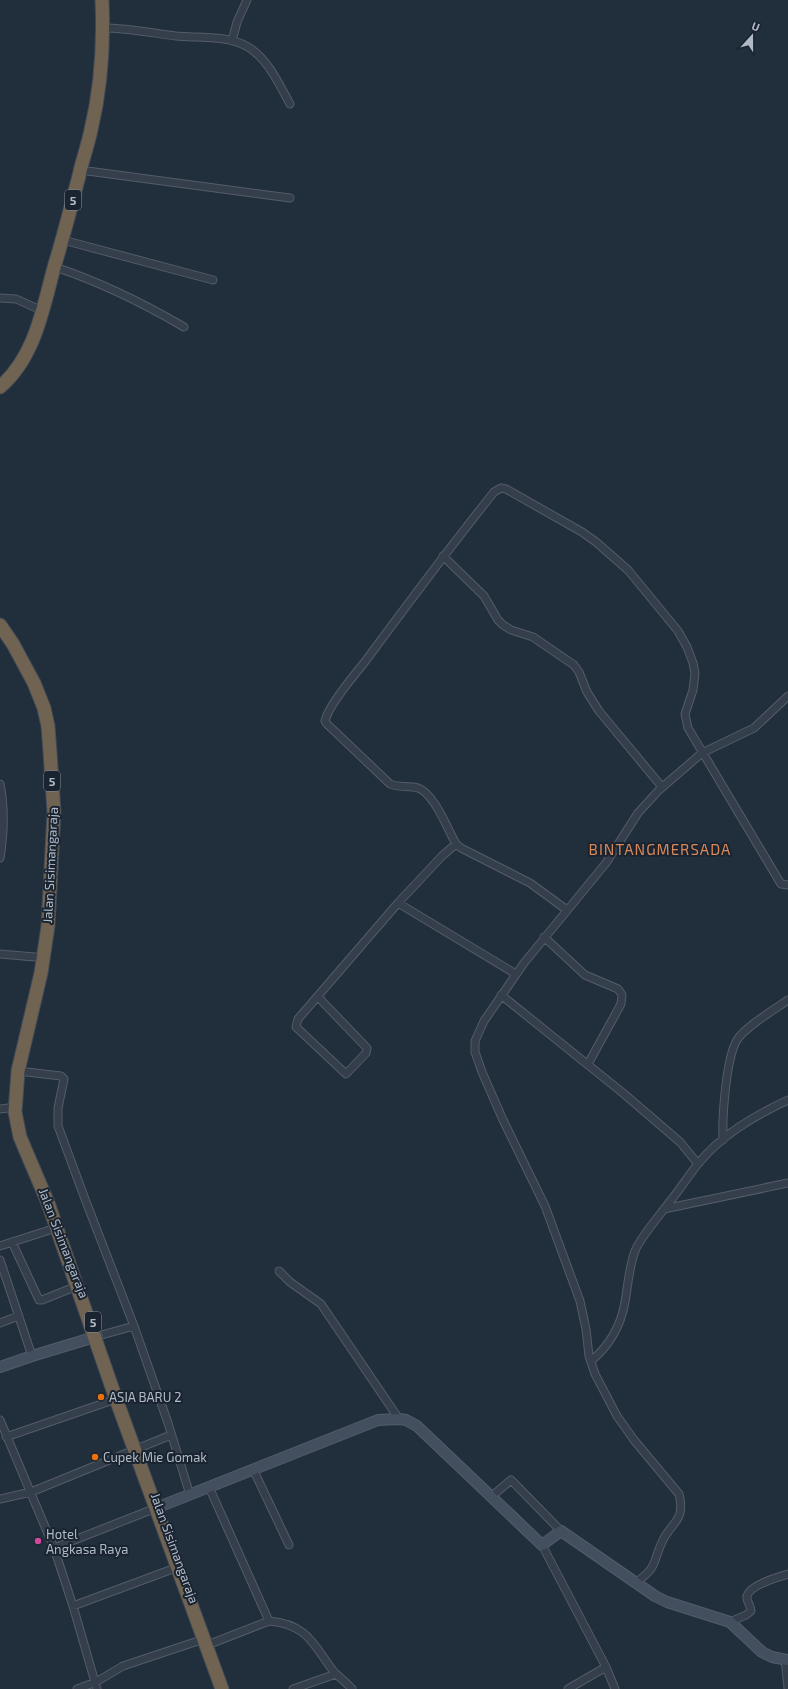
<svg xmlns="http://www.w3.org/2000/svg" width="788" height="1689" font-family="'Exo 2',sans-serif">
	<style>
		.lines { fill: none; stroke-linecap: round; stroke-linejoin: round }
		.street-casing { stroke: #535d69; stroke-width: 9 }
		.secondary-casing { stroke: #535d69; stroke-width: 12 }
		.highway-casing { stroke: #404a56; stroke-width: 15 }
		.street { stroke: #353f4b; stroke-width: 7 }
		.secondary { stroke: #434f5e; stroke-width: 10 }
		.highway { stroke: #716352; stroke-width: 13 }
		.food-dot { fill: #e8710a; stroke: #1a2430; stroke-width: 1.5 }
		.hotel-dot { fill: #d1479c; stroke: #1a2430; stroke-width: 1.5 }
		.labels { text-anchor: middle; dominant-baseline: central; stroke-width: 4; stroke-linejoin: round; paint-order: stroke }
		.shield { fill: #1a2430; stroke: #838d9a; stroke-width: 1 }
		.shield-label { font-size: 12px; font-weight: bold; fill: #b0bac7 }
		.street-label { font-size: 13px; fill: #b0bac7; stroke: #1a2430 }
		.poi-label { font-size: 13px; fill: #b0bac7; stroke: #1a2430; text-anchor: start }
		.quarter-label { font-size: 15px; letter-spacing: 1px; fill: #d7895b; stroke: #1a2430 }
	</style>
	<rect width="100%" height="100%" fill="#212e3b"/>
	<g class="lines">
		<g class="street-casing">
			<path id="street" d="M103,28C128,28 152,33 176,36C199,38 228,35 248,47C268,59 279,84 290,104
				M232,41L237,22L247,0
				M80,170L290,198
				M63,240L213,280
				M55,267C100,282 143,303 184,327
				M0,298L16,299L43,311
				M443,556L484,596L498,620L503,625L511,630L533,637L574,665L579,672L587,692L599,711L662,787
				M0,784C5,809 4,833 0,858
				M398,903L516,974
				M567,910L530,883L461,848L456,844C448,830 434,793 418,788C409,785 399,788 390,784L327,724L325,721C328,707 354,675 364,663C407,605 449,548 494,492L501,488L506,489L582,532L596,542L628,570L678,631L687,647L693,663L695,673L693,690L685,714L688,728L781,884L788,885
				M544,937L585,975L618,989L622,995L621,1004L588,1064
				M0,954L46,958
				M501,995L623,1093L680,1142L698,1164
				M318,997L367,1048L366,1053L346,1074L296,1027L298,1019L398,903L442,856L456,844
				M18,1071L61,1076L64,1079L58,1108V1126L85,1199L134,1326L168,1423L190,1495
				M0,1109L16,1107
				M723,1140C722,1118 726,1058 737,1040C745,1027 775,1009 788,1000
				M664,1209L788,1183
				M12,1242L39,1300H42L77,1286
				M0,1246L59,1227
				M0,1260L32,1356
				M279,1271L290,1282L321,1304L399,1419
				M0,1323L18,1316
				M98,1336L134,1326
				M591,1361C609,1346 621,1325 625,1302C628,1285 629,1267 635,1251C640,1238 659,1216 668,1204C678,1192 687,1178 697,1165C721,1135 754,1116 788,1100
				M0,1420L54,1548L73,1606L97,1689
				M6,1437L116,1399
				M253,1469L289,1545
				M209,1487L269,1621
				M492,1496L511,1480L561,1531
				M0,1499L31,1492L171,1435
				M542,1545L606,1667L615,1689
				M54,1548L156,1508
				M635,1583C658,1567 652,1564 662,1542C671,1522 686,1521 679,1494L634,1440L617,1416L595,1374L589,1356L586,1329L580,1301L545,1206L503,1120L482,1072L475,1052V1041L484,1021L524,963L606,863L638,813L659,790L702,753L754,728L788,696
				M73,1606L178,1567
				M730,1622L746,1615L751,1611C751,1606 746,1601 747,1596C750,1585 778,1577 788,1574
				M210,1644L269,1621C308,1624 314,1646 334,1672C340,1678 347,1683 352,1689
				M785,1659L788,1688
				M77,1689L96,1682L123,1666L204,1639
				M293,1689L336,1674
				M568,1689L606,1667"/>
		</g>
		<g class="secondary-casing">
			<path id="secondary" d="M0,1367L32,1356L98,1336
				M156,1508L378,1420L399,1419L406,1420L417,1426L542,1545L561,1531L655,1596L667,1602L730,1622L762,1652L772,1657L788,1660"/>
		</g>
		<g class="highway-casing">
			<path id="highway" d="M0,387C36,356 43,307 55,264C64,235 71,206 79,176C82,161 88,145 91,130C101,88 104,43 102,0
				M0,625L13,644L34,683L44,708L48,726L50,752L54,812L48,926L41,973L18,1071L15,1112L20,1137L48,1203L116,1399L222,1689"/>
		</g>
		<use href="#street" class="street"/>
		<use href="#secondary" class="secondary"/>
		<use href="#highway" class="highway"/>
	</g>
	<g class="food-dot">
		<circle cx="101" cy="1397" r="4"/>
		<circle cx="95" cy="1457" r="4"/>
	</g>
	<circle class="hotel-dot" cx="38" cy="1541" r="4"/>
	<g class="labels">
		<g class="shield">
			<rect x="65" y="190" width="16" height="20" rx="3"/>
			<rect x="44" y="771" width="16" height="20" rx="3"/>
			<rect x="85" y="1312" width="16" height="20" rx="3"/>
		</g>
		<g class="shield-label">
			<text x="73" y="200">5</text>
			<text x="52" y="781">5</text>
			<text x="93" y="1322">5</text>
		</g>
		<g class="street-label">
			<text transform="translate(50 865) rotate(-87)">Jalan Sisimangaraja</text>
			<text transform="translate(64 1243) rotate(69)">Jalan Sisimangaraja</text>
			<text transform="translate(175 1548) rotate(70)">Jalan Sisimangaraja</text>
		</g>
		<g class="poi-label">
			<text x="109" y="1397">ASIA BARU 2</text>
			<text x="103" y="1457">Cupek Mie Gomak</text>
			<text x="46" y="1534">Hotel<tspan x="46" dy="15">Angkasa Raya</tspan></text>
		</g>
		<g class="quarter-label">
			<text x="660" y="849">BINTANGMERSADA</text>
		</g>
	</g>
	<g transform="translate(752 36) rotate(21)" stroke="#1a2430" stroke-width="3" paint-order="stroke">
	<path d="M0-3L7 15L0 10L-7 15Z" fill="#b0bac7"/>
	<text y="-6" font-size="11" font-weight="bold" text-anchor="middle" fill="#b0bac7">U</text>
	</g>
</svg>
